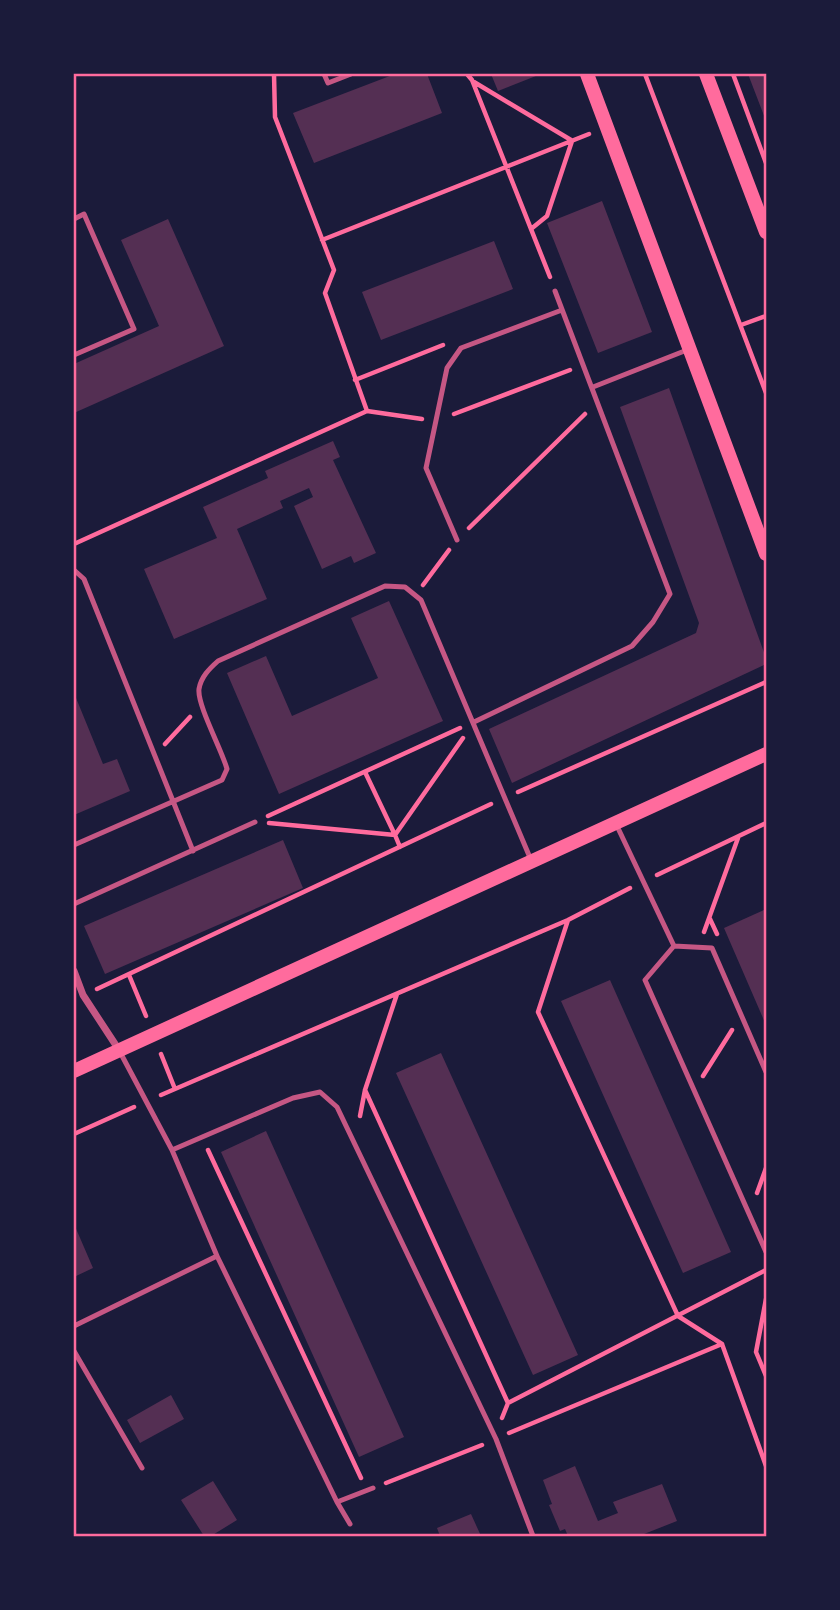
<svg xmlns="http://www.w3.org/2000/svg" width="840" height="1610" font-family="'Nunito Sans',sans-serif">
	<style>
		.building { fill: #542f53 }
		.lines { fill: none; stroke-linecap: round; stroke-linejoin: round }
		.path { stroke: #ff6b9d; stroke-width: 4.5 }
		.service { stroke: #c65784; stroke-width: 5 }
		.minor { stroke: #c65784; stroke-width: 7 }
		.secondary { stroke: #ff6b9d; stroke-width: 14 }
		.neatline { fill: none; stroke: #ff6b9d; stroke-width: 2.5 }
	</style>
	<rect width="100%" height="100%" fill="#1b1b3a"/>
	<path class="building" d="M395,74H427L442,113L314,163L293,113Z
		M491,74H541L498,91Z
		M748,74H766V121Z
		M602,201L652,332L598,353L547,223Z
		M168,219L224,346L74,413V364L159,326L121,240Z
		M494,241L513,289L381,340L362,292Z
		M669,388L766,658V664L512,783L489,729L696,633L699,623L620,407Z
		M333,441L340,457L333,460L376,553L354,563L351,556L322,569L294,506L313,497L309,488L280,501L283,508L237,529L267,599L174,639L144,569L217,538L203,507L268,478L265,471Z
		M389,601L443,721L279,794L227,673L266,656L292,716L378,678L351,618Z
		M74,693L103,764L117,759L130,791L74,815Z
		M283,840L303,888L105,974L84,926Z
		M766,909V1025L724,928Z
		M610,980L731,1252L683,1273L561,1001Z
		M441,1053L578,1355L533,1375L396,1073Z
		M266,1131L404,1437L359,1457L221,1152Z
		M74,1224L93,1268L74,1277Z
		M171,1395L184,1419L140,1443L127,1420Z
		M575,1466L598,1521L618,1513L613,1502L662,1484L677,1521L639,1536H568L565,1529L560,1531L549,1505L552,1504L543,1480Z
		M213,1481L237,1520L211,1536H204L181,1500Z
		M471,1514L481,1536H440L437,1528Z"/>
	<g class="lines">
		<path class="path" d="M274,74L275,117L334,270L325,293L367,411
			M467,74L472,80L550,277
			M645,74L766,393
			M733,74L766,163
			M474,82L571,140
			M531,229L547,216L572,141
			M322,240L589,134
			M741,325L766,316
			M355,380L443,345
			M454,414L570,370
			M469,528L585,414
			M74,544L367,411L422,419
			M423,585L449,550
			M165,744L190,717
			M365,772L395,835L463,738
			M518,792L766,682
			M268,816L460,728
			M269,823L395,835L400,847
			M657,875L766,823
			M710,919L717,934
			M568,920L538,1012L678,1316L722,1344
			M704,932L738,838
			M129,975L146,1016
			M97,989L491,804
			M161,1054L175,1089
			M703,1076L732,1030
			M365,1090L508,1403
			M161,1095L568,920L630,888
			M360,1116L365,1090L397,994
			M74,1134L134,1107
			M208,1150L361,1478
			M757,1193L766,1168
			M766,1299L756,1352L766,1376
			M502,1418L508,1403L766,1270
			M509,1433L722,1344L766,1466
			M386,1483L482,1445"/>
		<path class="service" d="M324,74L328,83L351,74
			M74,219L84,214L134,329L74,355
			M593,387L687,350
			M457,540L426,468L447,368L461,348L562,310
			M74,570L84,579L193,851
			M474,722L632,646L653,622L670,594L555,291
			M617,826L674,946
			M74,845L222,780L227,769C222,750 197,705 199,689C201,677 209,669 218,661L385,586L405,587L421,600L531,860
			M74,904L255,822
			M674,946L645,980L766,1252
			M674,946L712,948L766,1072
			M172,1150L293,1098L320,1092L337,1107L496,1439L533,1536
			M217,1256L337,1502
			M74,1326L217,1256L172,1150L120,1052
			M74,1351L142,1468
			M350,1524L337,1502L373,1488"/>
		<path class="minor" d="M74,971L83,995L119,1050"/>
		<path class="secondary" d="M587,74L766,554
			M706,74L766,232
			M74,1071L766,754"/>
	</g>
	<rect width="840" height="1610" fill="none" stroke="#1b1b3a" stroke-width="150"/>
	<rect x="75" y="75" width="690" height="1460" class="neatline"/>
</svg>
